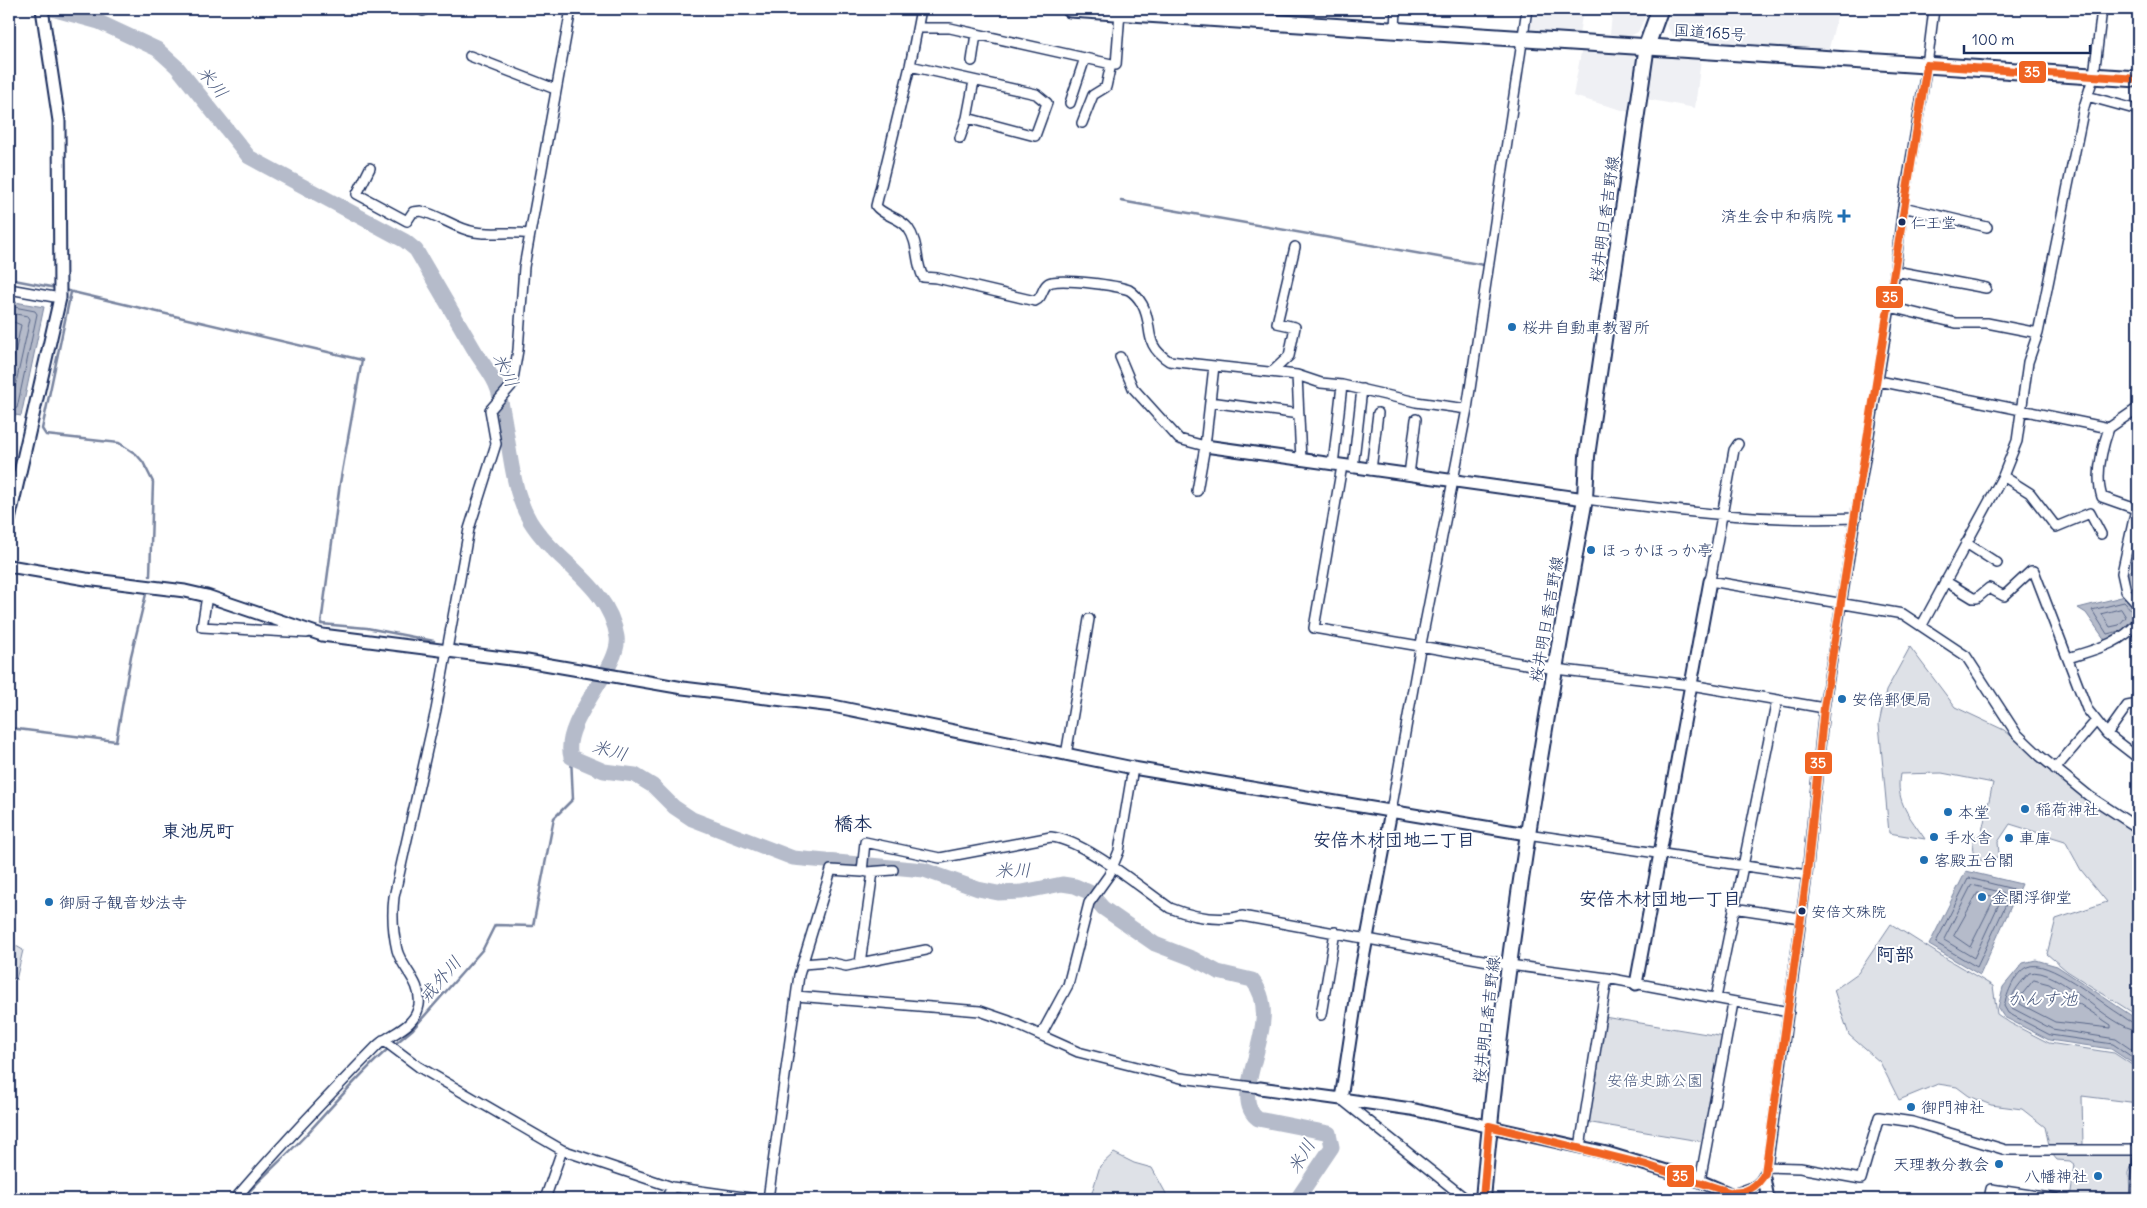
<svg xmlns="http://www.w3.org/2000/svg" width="2147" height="1208" font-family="Delius,'Klee One',sans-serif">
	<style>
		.built { fill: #eff0f4 }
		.green { fill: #dee1e7; stroke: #7c88a2 }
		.water { fill: #b5bbca; stroke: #77839f }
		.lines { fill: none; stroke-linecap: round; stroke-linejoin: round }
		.shore { stroke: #596789; stroke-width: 1 }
		.stream { stroke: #77839f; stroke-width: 2.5 }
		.river { stroke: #b5bbca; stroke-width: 15 }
		.minor-casing { stroke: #1b2f5e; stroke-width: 12 }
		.tertiary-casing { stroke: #1b2f5e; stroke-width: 15 }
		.primary-casing { stroke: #1b2f5e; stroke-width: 18 }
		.trunk-casing { stroke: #1b2f5e; stroke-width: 19 }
		.minor { stroke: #fff; stroke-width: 9 }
		.tertiary { stroke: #fff; stroke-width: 11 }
		.primary { stroke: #fff; stroke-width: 14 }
		.trunk { stroke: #fff; stroke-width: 15 }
		.bus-1-casing { stroke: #fff; stroke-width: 11 }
		.bus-1 { stroke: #f06423; stroke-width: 8 }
		.poi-dot { fill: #1f6fb2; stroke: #fff; stroke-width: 2 }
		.bus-dot { fill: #1b2f5e; stroke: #fff; stroke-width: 2 }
		.labels { text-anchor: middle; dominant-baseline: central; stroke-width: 4; stroke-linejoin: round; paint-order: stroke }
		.bus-label { font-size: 15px; fill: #1b2f5e; stroke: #fff; text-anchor: start }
		.street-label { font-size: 16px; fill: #1b2f5e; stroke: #fff }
		.poi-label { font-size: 16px; fill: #1b2f5e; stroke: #fff; text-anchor: start }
		.park-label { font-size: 16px; fill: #4c5c80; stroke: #fff }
		.water-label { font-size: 18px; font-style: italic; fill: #49597e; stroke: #fff }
		.neighbourhood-label { font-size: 18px; font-weight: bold; fill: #1b2f5e; stroke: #fff }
		.quarter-label { font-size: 19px; font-weight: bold; fill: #1b2f5e; stroke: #fff }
		.line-badge { stroke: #fff; stroke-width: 2 }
		.badge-label { font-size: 14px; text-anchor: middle; font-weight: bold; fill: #fff }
	</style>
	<rect width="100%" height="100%" fill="#fff"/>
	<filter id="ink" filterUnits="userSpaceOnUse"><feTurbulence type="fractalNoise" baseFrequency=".02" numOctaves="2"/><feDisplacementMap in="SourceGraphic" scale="10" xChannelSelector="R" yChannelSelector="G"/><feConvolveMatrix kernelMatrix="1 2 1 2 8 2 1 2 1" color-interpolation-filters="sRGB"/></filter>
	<g filter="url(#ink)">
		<path class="built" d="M1531,9H1583L1579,35L1528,31Z
			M1588,9H1649L1638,32L1628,37L1610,34L1612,15L1588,12Z
			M1672,9H1839L1828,52L1677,40L1666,26Z
			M1582,47L1628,50L1636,58L1629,112L1573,96Z
			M1665,54L1701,59L1695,108L1646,99L1651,63L1657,55Z"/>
		<path class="green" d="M2138,565V598L2129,588V572Z
			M1910,647L1955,707L2004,730L2078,792L2138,832V1016L2067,971L2047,954L2056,919L2107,902L2081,870L2065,841L2010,824L1998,842L1999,854L1993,862C1974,862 1970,854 1974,837L1982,831L1993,783L1942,773L1900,774C1895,802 1910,817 1925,839L1889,833L1879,724L1886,691Z
			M1891,924L1940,955L1993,986L1997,1014L2010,1023L2049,1043L2114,1053L2138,1069V1103L2082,1096L2083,1145H2049L2045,1127L2022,1109L1991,1105L1969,1096L1957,1087L1938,1084L1899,1100L1880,1062L1849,1035L1834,990L1858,973Z
			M9,942L23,950L16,980L9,977Z
			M1604,1017L1725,1037L1705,1142L1586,1122Z
			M1114,1153L1134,1163L1152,1168L1169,1199H1090L1100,1166Z
			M2052,1154L2135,1155L2129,1173L2130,1199L2070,1198L2075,1165L2070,1161L2057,1160Z"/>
		<path class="water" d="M9,301L44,307L21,416L9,414Z
			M2125,596L2138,611V620L2125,635L2105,640L2086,613L2078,608Z
			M1966,871L2021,884L1980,975L1929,945Z
			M2036,960L2057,966L2138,1020V1067L2111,1049L2049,1040L2004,1017L1998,1008L2003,987L2023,963Z"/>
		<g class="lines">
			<path class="shore" d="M9,306L35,311L37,314L17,408L9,410
				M9,313L28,316L30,319L12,401L9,403
				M9,320L21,325L9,382
				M2121,609L2126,617L2119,625L2110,627L2102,614Z
				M2120,631L2107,634L2092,610L2124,602L2136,615L2126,626
				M1969,878L2013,889L1977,967L1936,943Z
				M1972,885L2004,893L1974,958L1944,940Z
				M1978,893L1992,896L1994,899L1970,947L1954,936Z
				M2034,980L2049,984L2111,1025V1028L2055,1022L2020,1004L2021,996Z
				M2138,1024C2131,1023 2124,1017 2118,1013C2100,1002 2047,957 2027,967C2015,972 2007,994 2004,1006L2008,1013L2050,1035L2113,1044L2138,1061
				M2138,1030C2109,1029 2058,965 2029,973C2021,983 2008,995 2012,1008L2052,1029L2116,1039L2138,1054"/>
			<path class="stream" d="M1121,201L1484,265
				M9,279L56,288
				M64,290L362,360L340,483L321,624L367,628L434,641
				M71,292L42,429L46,435L119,443L136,454L143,462L153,482L150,576
				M9,728L116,741L131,656L146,594
				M394,1045L413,1029L483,949L495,925L533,926L554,818L573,799L571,757
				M242,1199C262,1177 284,1158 304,1137C332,1107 358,1075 389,1048"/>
			<path class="river" d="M52,9L99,22L157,49L177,67L249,157L405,241L416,250C435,283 455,317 475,351C482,363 494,376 498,390C510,431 508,484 530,521C555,562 609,585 617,637C622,667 560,722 571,757L604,771L635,775L653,786L674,807L692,819L793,858L924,870L978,889L998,893L1022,892L1062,884L1075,886L1089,892L1103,908L1155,944L1194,959L1218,972L1252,980C1288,1021 1224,1094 1258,1119L1329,1133L1332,1147L1297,1199"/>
			<g class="minor-casing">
				<path id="minor" d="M921,9L910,66L876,206C883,216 900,217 908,228C919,243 915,261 923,277L937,278L1035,301C1044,298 1041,284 1052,282C1066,279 1115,285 1129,290C1134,293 1139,299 1142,304C1155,327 1141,343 1169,361L1297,375L1321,383L1342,385L1416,402L1467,409
					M423,11V9
					M918,28H950L1116,65L1120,12
					M1395,29L1396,9
					M470,56L555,89
					M972,61L976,34
					M910,66L1036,94L1047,103L1035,136L967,118
					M2087,96L2138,110
					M1070,103L1085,58
					M1082,123L1093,95L1106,87L1111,64
					M960,138L967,118L974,81
					M370,168L357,194L407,221L413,212L421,211C439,215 456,229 475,232C494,235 511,231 529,234
					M1903,207L1987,227
					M1895,271L1986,288
					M9,289L60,298
					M1890,307L1956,323H1987L2038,333
					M1120,357L1133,388L1179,439L1205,446L1197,491
					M1272,372L1289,356L1295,327L1277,323L1295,247
					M1297,375L1301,460
					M1879,381L2109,428L2138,408
					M1210,402L1299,414
					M2109,428C2102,448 2095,476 2102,497L2136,509L2122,573L2126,591L2138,604
					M1738,444L1734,450L1710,581L1903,614L1966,656L2016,733L2040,756L2089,796L2138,828
					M1205,446L1214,366
					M1333,465L1342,385
					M1342,466L1314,628L1555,669L1691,685L1824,708
					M1353,468L1362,389
					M1371,470L1378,413
					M1409,475L1416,419
					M2003,476L2030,493L2056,527L2090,513L2101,534
					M1585,499C1678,511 1762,522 1856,518
					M1966,543L1997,563
					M1945,581L1973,598H1977L1989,588L2004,596L2031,571H2034L2087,709L2107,734L2138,758
					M207,596L202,627L307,633
					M1922,625L2003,476L2017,441L2028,362L2038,333L2084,107L2094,75L2102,9
					M2068,658C2093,650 2121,644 2138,622
					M2107,734L2127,706L2138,704
					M1066,755L1089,619
					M2055,769L2095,722
					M1391,811L1421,644L1467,409L1527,9
					M1527,834L1807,875
					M867,872L893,870
					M873,872L860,963L926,950
					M1733,908L1800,918
					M803,964L828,962L846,966L860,963
					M796,996L980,1011L1009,1021L1078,1052L1181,1078L1260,1088
					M1716,998L1777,700
					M1321,1015L1335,932
					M1041,1035L1068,985L1089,903L1109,875L1119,851L1133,768
					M383,1040L419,1067L562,1150L672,1187L757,1199
					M1341,1099L1466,1199
					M1580,1147L1607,978
					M1767,1167L1800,1168L1861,1179L1879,1117L1913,1122L2006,1150H2138
					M1700,1181L1733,1003
					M235,1199C280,1146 328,1096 377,1046C392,1032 415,1028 419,1005C422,982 402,969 397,950C393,933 392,914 394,897L436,710L469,529L496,444L490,410L512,385L518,350L524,267L571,9
					M545,1199L562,1150
					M666,1199L672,1187
					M768,1199L799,975L831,870L862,872L865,842L940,858L1051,837C1084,840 1141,888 1170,908C1193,917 1218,922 1242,916L1510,965L1607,978L1789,1012
					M1723,1199C1742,1186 1758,1195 1767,1167L1807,875L1824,708L1890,307L1903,207L1927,65L1934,9
					M1989,1199L1991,1189L2057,1199
					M2135,1199L2138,1160"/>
			</g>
			<g class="tertiary-casing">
				<path id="tertiary" d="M1205,446L1585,499
					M9,520L60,298L59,121L42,9
					M9,566L86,579L185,591L207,596L322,635L527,661L683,688L833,706L1133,768L1527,834
					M1391,811L1359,980L1341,1099L1411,1109L1607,1153L1700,1181L1742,1199
					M1636,984L1710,581
					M1260,1088L1341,1099
					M1764,1178L1768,1199"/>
			</g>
			<g class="primary-casing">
				<path id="primary" d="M1483,1199C1503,964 1543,732 1585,499L1587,456L1647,45"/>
			</g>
			<g class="trunk-casing">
				<path id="trunk" d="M1070,9L2138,79
					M1647,45L1660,9"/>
			</g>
			<use href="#minor" class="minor"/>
			<use href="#tertiary" class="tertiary"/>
			<use href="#primary" class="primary"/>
			<use href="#trunk" class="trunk"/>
			<g class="bus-1-casing">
				<path id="bus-1" d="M1927,65L2138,79
					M1489,1126L1646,1165L1729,1192C1745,1195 1758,1186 1765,1173L1807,875L1824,708L1927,65
					M1483,1199L1489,1126"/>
			</g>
			<use href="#bus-1" class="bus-1"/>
		</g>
	</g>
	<g class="poi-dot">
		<path d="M1841.5 208.5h5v5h5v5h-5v5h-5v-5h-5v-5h5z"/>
		<circle cx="1512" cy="327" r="5"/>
		<circle cx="1591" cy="550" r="5"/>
		<circle cx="1842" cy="699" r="5"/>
		<circle cx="2025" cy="809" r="5"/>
		<circle cx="1948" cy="812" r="5"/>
		<circle cx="1934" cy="837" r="5"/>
		<circle cx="2009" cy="838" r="5"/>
		<circle cx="1924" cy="860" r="5"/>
		<circle cx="1982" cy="897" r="5"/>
		<circle cx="49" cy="902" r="5"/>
		<circle cx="1911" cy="1107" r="5"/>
		<circle cx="1999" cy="1164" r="5"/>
		<circle cx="2098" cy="1176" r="5"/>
	</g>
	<g class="bus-dot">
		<circle cx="1902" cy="222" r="4.5"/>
		<circle cx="1802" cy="911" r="4.5"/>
	</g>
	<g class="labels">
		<g class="bus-label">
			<text x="1911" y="222">仁王堂</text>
			<text x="1811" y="911">安倍文殊院</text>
		</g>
		<g class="street-label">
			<text transform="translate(1710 32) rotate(4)">国道165号</text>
			<text transform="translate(1604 219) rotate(-82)">桜井明日香吉野線</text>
			<text transform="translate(1546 619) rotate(-80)">桜井明日香吉野線</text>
			<text transform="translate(1486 1020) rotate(-83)">桜井明日香吉野線</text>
		</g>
		<g class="poi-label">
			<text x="1833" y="216" text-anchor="end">済生会中和病院</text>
			<text x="1522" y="327">桜井自動車教習所</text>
			<text x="1601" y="550">ほっかほっか亭</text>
			<text x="1852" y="699">安倍郵便局</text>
			<text x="2035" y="809">稲荷神社</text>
			<text x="1958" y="812">本堂</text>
			<text x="1944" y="837">手水舎</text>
			<text x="2019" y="838">車庫</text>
			<text x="1934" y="860">客殿五台閣</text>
			<text x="1992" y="897">金閣浮御堂</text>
			<text x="59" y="902">御厨子観音妙法寺</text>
			<text x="1921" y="1107">御門神社</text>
			<text x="1989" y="1164" text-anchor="end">天理教分教会</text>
			<text x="2088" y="1176" text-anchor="end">八幡神社</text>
		</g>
		<g class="park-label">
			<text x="1655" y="1080">安倍史跡公園</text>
		</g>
		<g class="water-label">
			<text transform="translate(213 82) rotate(51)">米川</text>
			<text transform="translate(506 370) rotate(65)">米川</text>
			<text transform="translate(610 750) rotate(15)">米川</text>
			<text transform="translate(1013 870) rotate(-1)">米川</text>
			<text transform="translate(440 979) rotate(-49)">戒外川</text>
			<text x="2042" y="998">かんす池</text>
			<text transform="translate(1301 1156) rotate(-59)">米川</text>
		</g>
		<g class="neighbourhood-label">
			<text x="198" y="830">東池尻町</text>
			<text x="1394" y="839">安倍木材団地二丁目</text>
			<text x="1660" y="898">安倍木材団地一丁目</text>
		</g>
		<g class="quarter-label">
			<text x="853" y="823">橋本</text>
			<text x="1895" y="954">阿部</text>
		</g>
	</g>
	<g class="line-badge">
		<rect x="2018" y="60" width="29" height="24" rx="5" fill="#f06423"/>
		<rect x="1875" y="285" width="29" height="24" rx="5" fill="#f06423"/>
		<rect x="1804" y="751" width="29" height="24" rx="5" fill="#f06423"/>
		<rect x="1666" y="1164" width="29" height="24" rx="5" fill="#f06423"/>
	</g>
	<g class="badge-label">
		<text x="2032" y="77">35</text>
		<text x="1890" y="302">35</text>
		<text x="1818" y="768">35</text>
		<text x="1680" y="1181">35</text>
	</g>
	<rect width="2147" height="1208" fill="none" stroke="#fff" stroke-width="30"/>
	<rect x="15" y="15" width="2117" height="1178" fill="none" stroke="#1b2f5e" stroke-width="2" filter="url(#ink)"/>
	<path d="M1964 45v8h126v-8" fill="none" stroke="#1b2f5e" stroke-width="2.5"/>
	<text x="1972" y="45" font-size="15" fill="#1b2f5e" stroke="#ffffff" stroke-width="4" paint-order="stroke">100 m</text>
</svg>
